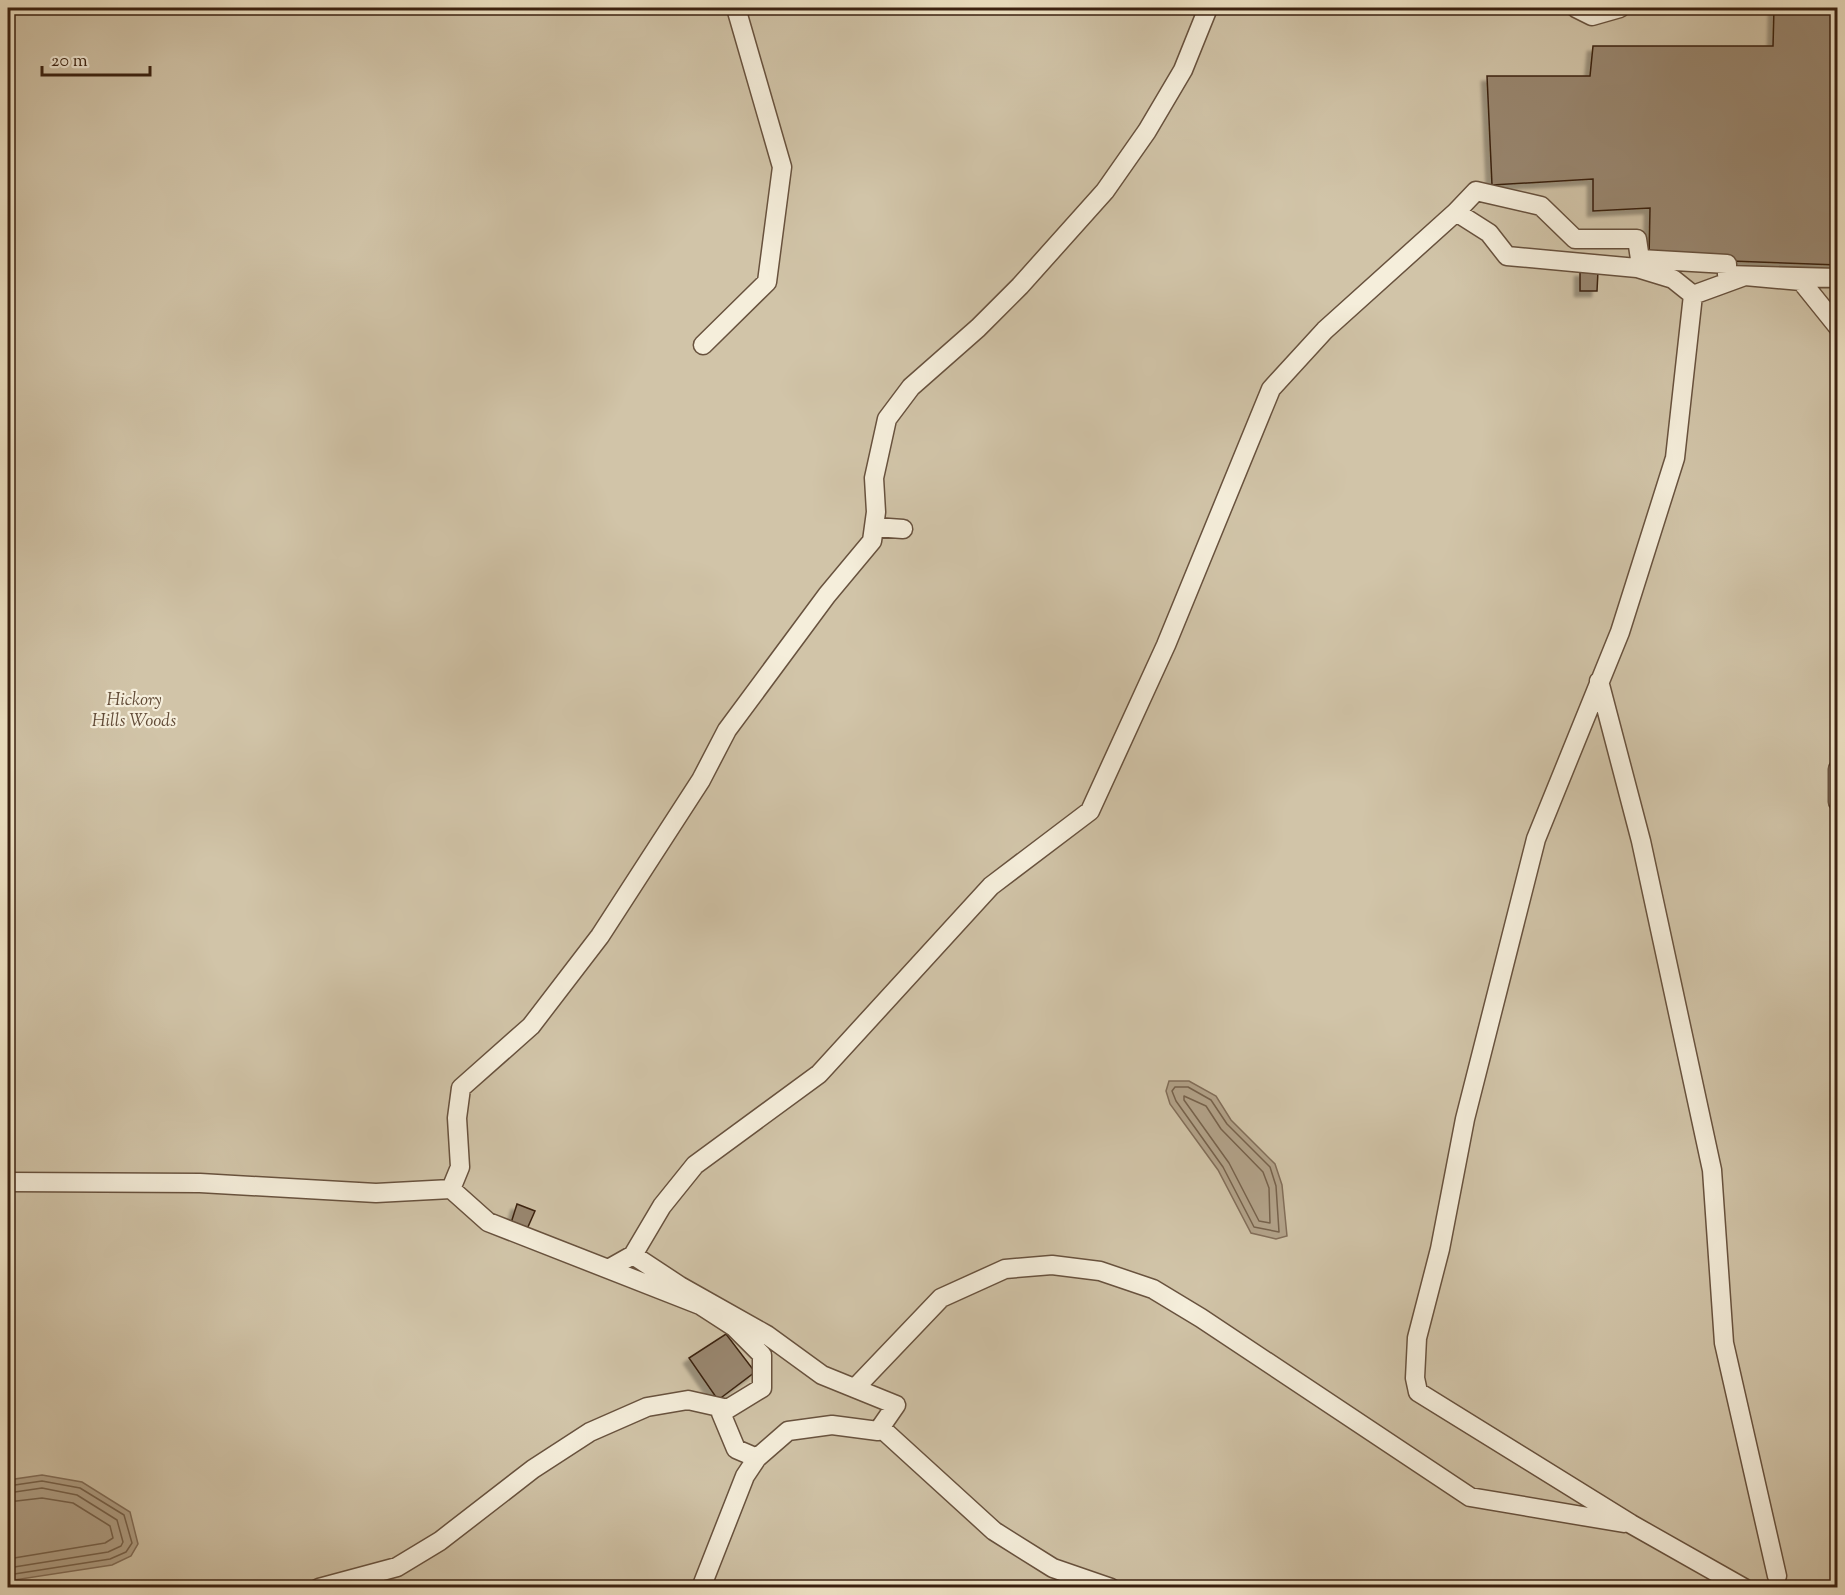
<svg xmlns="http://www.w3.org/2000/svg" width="1845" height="1595" font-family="'Sorts Mill Goudy',serif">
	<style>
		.green { fill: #d1c4a8; stroke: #86725c; stroke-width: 1.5 }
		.water { fill: #b2a289; stroke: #826e59; stroke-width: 1.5 }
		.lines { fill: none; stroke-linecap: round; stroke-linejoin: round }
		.shore { stroke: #76624c; stroke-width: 1.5 }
		.building { fill: #99876f; stroke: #3a2110; stroke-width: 1.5; filter: url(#shadow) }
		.lane-casing { stroke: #68523e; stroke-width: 21 }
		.lane { stroke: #f5eedb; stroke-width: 18 }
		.labels { text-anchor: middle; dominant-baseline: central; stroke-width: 4.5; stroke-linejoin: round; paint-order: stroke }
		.park-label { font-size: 18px; font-style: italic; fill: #604a36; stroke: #f5eedb }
	</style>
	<defs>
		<filter id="shadow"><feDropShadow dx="-5.5" dy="5.5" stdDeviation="1.5" flood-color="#0004"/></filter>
	</defs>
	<rect width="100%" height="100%" fill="#f0e5c7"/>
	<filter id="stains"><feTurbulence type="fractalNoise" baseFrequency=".00333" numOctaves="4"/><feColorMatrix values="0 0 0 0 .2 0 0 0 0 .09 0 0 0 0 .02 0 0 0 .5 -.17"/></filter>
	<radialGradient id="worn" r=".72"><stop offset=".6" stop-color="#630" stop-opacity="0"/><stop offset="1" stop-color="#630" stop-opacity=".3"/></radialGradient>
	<path class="green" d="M8,8H1837V1587L8,1588Z"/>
	<path class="water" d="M1169,1081H1189L1216,1096L1231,1120L1275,1164L1282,1185L1287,1236L1276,1239L1251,1233L1218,1170L1170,1104L1166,1091Z
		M42,1475L82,1482L130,1512L138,1544L131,1556L112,1565L8,1581V1480Z"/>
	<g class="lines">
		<path class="shore" d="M1175,1087H1188L1211,1100L1227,1124L1270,1167L1276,1186L1279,1232L1254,1227L1223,1167L1176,1101L1172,1091Z
			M1184,1096L1206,1106L1221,1129L1263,1172L1269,1188L1270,1223L1259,1221L1229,1163L1184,1100Z
			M8,1486L42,1481L80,1488L124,1515L132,1543L126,1552L110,1559L8,1575
			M8,1493L42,1488L77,1495L117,1520L123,1542L121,1546L108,1552L8,1568
			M8,1502L42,1498L73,1503L110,1526L113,1538L105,1543L8,1559"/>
	</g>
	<path class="building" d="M1774,8H1838V265L1649,258L1650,208L1593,211V179L1492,185L1487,76H1590L1593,46H1773Z
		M1580,271H1598L1597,291H1580Z
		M517,1204L535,1211L527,1229L511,1223Z
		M726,1334L755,1372L718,1400L689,1358Z"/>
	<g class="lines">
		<g class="lane-casing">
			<path id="lane" d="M1576,8L1592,16L1620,8
				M1838,278L1727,275V264L1640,259L1637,239H1575L1541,206L1476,191L1456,212L1489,233L1507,256L1637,268L1673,279L1693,295L1745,276L1801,281L1838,327
				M1693,295L1675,458L1620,632L1536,839L1465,1119L1440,1249L1417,1338L1415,1378L1418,1392L1631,1524L1744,1588
				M703,345L767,282L782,167L736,8
				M875,527L903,529
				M1599,681L1641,841L1712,1170L1724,1343L1777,1576
				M1838,769V802
				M8,1182L200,1183L376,1193L451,1189L488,1222L700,1305L734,1327L762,1355V1388L721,1413L736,1449L757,1458L788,1431L832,1425L878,1431L896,1405L822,1375L767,1335L680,1286L633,1255L610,1268
				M451,1189L460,1167L457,1118L461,1088L531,1026L600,936L701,780L727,730L827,595L872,541L876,512L874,478L887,419L911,387L978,328L1020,286L1105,191L1147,131L1183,70L1208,8
				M633,1255L662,1206L695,1165L819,1074L991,886L1090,811L1166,645L1271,389L1325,330L1456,212
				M856,1387L941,1298L1005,1269L1052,1265L1100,1271L1153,1289L1201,1318L1470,1497L1624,1523
				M881,1428L994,1531L1053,1568L1111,1588
				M319,1588L397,1567L440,1541L533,1469L590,1432L647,1407L688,1400L728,1409
				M701,1588L745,1476L757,1458"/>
		</g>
		<use href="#lane" class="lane"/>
	</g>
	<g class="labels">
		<g class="park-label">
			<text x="134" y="701">Hickory<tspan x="134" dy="21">Hills Woods</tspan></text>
		</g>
	</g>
	<rect width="1845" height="1595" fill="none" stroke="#f0e5c7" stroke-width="30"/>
	<rect x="9" y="9" width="1827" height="1577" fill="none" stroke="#3a2110" stroke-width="3"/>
	<rect x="15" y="15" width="1815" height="1565" fill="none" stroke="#3a2110" stroke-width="1.5"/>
	<path d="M42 66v9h108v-9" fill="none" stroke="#3a2110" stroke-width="3"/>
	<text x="51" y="66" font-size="18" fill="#3a2110" stroke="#f5eedb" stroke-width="4.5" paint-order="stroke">20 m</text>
	<rect width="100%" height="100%" filter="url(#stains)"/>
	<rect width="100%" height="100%" fill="url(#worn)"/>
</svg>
